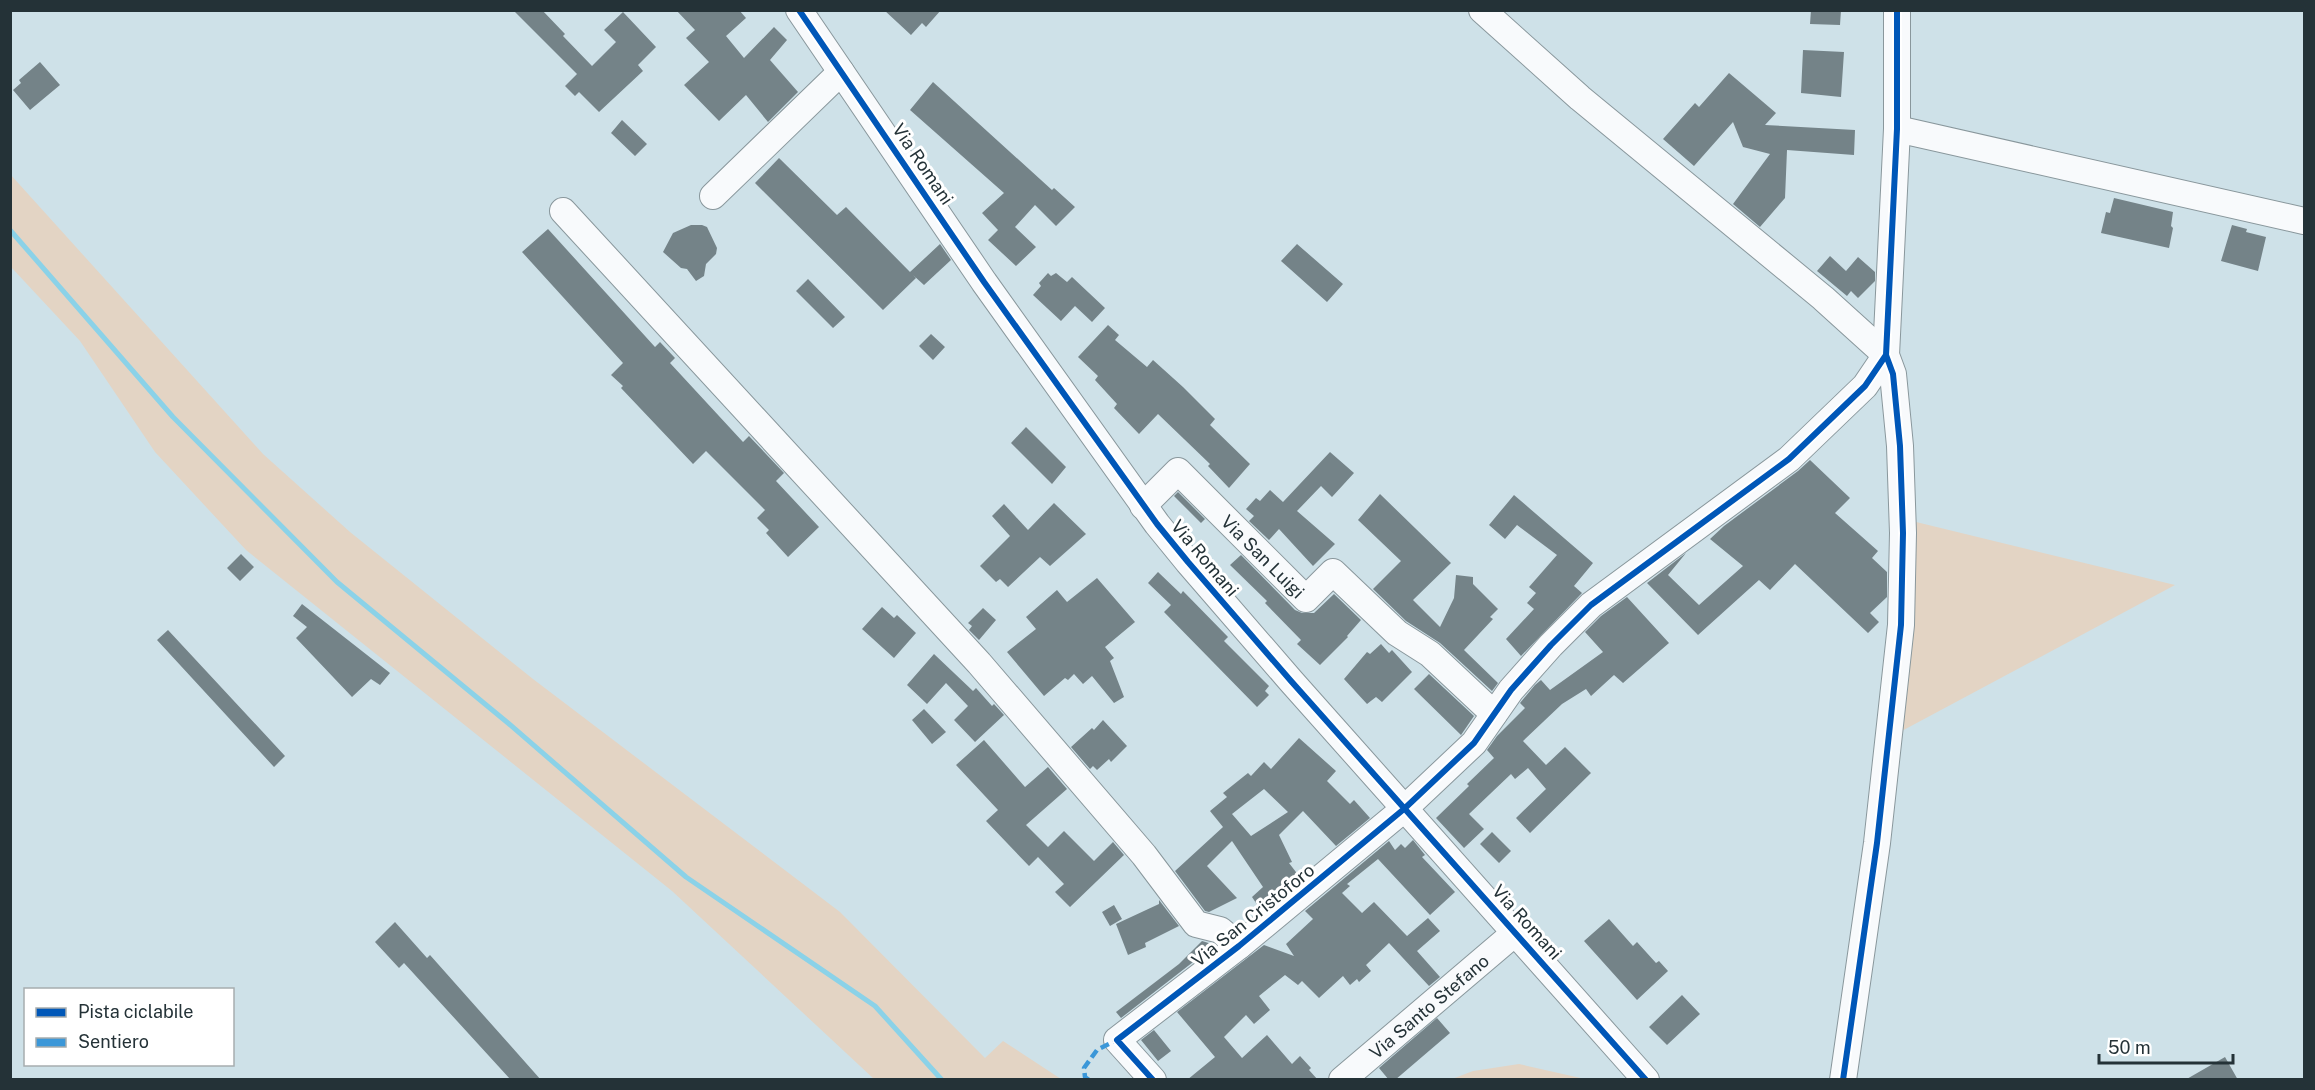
<svg xmlns="http://www.w3.org/2000/svg" width="2315" height="1090" font-family="'Public Sans',sans-serif">
	<style>
		.green { fill: #e3d4c4 }
		.lines { fill: none; stroke-linecap: round; stroke-linejoin: round }
		.stream { stroke: #8bd2e8; stroke-width: 5 }
		.building { fill: #748388; fill-rule: evenodd }
		.minor-casing { stroke: #89979c; stroke-width: 28 }
		.minor { stroke: #f8fafc; stroke-width: 26 }
		.quiet { stroke: #3b97d8; stroke-width: 4.5; stroke-dasharray: 9 4.5; stroke-linecap: butt }
		.cycleway-casing { stroke: #fff; stroke-width: 10 }
		.cycleway { stroke: #0057b8; stroke-width: 6 }
		.labels { text-anchor: middle; dominant-baseline: central; stroke-width: 6; stroke-linejoin: round; paint-order: stroke }
		.street-label { font-size: 18px; fill: #243237; stroke: #fff }
	</style>
	<rect width="100%" height="100%" fill="#cee1e8"/>
	<path class="green" d="M10,174L263,454L350,532L533,679L840,912L985,1058L1003,1041L1061,1079H874L672,891L246,550L155,452L80,341L11,267Z
		M1912,521L2175,585L1898,733Z
		M1519,1064L1585,1079H1452L1473,1071Z"/>
	<g class="lines">
		<path class="stream" d="M10,230L173,417L337,582L508,723L686,877L875,1006L942,1080"/>
	</g>
	<path class="building" d="M513,10H542L565,34L563,36L592,66L616,42L604,30L623,12L656,47L638,65L643,71L599,112L579,92L575,96L565,86L577,74Z
		M676,10H739L746,18L726,36L744,58L774,27L787,40L770,60L798,92L768,122L746,95L719,121L684,85L709,62L686,38L695,30Z
		M884,10H941L926,27L922,23L911,35Z
		M1811,10H1841L1840,25L1810,24Z
		M1803,50L1844,52L1841,97L1801,93Z
		M40,62L60,85L30,110L13,90L21,83L19,80Z
		M1729,73L1776,113L1765,125L1855,130L1854,155L1787,150L1785,198L1760,227L1733,204L1770,154L1743,147L1733,122L1694,166L1663,139L1695,103L1699,107Z
		M933,82L1052,190L1054,188L1075,207L1056,226L1035,205L1015,227L1036,247L1016,266L988,240L998,230L982,213L1004,193L910,110Z
		M622,120L647,144L635,156L611,133Z
		M779,158L837,215L846,207L910,272L940,244L951,260L924,285L913,275L916,278L883,310L755,183Z
		M2114,198L2173,212L2171,226L2173,228L2169,248L2101,233L2106,212L2110,213Z
		M691,225H702L707,227L717,248L716,254L706,264L704,276L696,281L687,269L681,268L663,252L673,233Z
		M2232,225L2247,229L2246,232L2266,237L2258,271L2221,261Z
		M548,229L655,347L660,342L675,358L670,363L743,442L749,436L784,473L776,481L819,527L788,557L766,533L769,530L757,518L765,510L706,451L693,464L621,388L623,386L611,375L623,363L522,252Z
		M1297,244L1343,284L1327,302L1281,261Z
		M1830,256L1846,271L1858,257L1875,272V281L1858,298L1851,291L1847,296L1817,271Z
		M1048,273L1051,276L1056,273L1067,282L1072,277L1105,308L1092,322L1075,306L1061,321L1033,295L1041,286L1039,283Z
		M808,279L845,317L833,328L796,291Z
		M1108,325L1119,335L1115,340L1147,367L1153,360L1183,387L1215,419L1210,425L1250,464L1229,488L1208,466L1210,464L1158,414L1139,434L1114,408L1117,404L1095,380L1098,376L1078,357Z
		M931,334L945,347L933,360L919,346Z
		M1026,427L1066,467L1052,484L1011,443Z
		M1330,452L1354,473L1332,497L1321,486L1297,511L1335,544L1313,566L1279,529L1269,540L1249,521L1254,516L1246,509L1256,498L1260,501L1270,490L1283,502Z
		M1810,460L1850,498L1835,513L1878,551L1872,558L1887,572V597L1870,613L1879,622L1868,633L1795,564L1770,590L1759,580L1698,635L1647,583L1686,553L1668,575L1699,605L1743,566L1710,539L1724,526L1798,471Z
		M1178,492L1205,519L1201,523L1174,496Z
		M1380,494L1451,563L1413,600L1440,627L1454,598L1456,575L1473,577V584L1498,609L1490,617L1493,619L1464,650L1498,683L1492,691L1440,643L1406,621L1373,589L1401,561L1358,520Z
		M1514,495L1593,563L1574,586L1582,593L1521,656L1506,639L1534,609L1527,603L1536,593L1529,587L1557,555L1517,525L1505,539L1489,525Z
		M1054,503L1086,534L1050,566L1040,557L1008,587L1000,579L996,582L980,566L1010,536L992,516L1004,504L1028,530Z
		M241,554L254,567L240,581L227,568Z
		M1241,555L1295,610L1302,613H1314L1334,594L1361,620L1347,636L1348,637L1320,665L1297,644L1301,640L1265,603L1267,601L1230,565Z
		M1158,572L1181,594L1183,591L1228,637L1224,641L1269,686L1265,691L1269,695L1257,707L1164,612L1171,605L1148,583Z
		M1097,578L1135,622L1105,647L1114,658L1110,661L1124,697L1114,703L1092,676L1083,684L1074,674L1068,680L1065,678L1044,696L1007,652L1036,629L1026,617L1057,590L1067,602Z
		M1627,597L1669,643L1623,683L1614,675L1591,696L1586,689L1562,704L1523,741L1546,765L1565,747L1591,773L1530,833L1516,818L1546,789L1528,768L1515,779L1511,774L1469,814L1484,829L1464,848L1436,818L1469,786L1467,784L1494,758L1487,750L1497,736L1525,708L1520,703L1535,685L1541,680L1550,690L1603,652L1585,632L1601,616Z
		M302,604L390,673L380,685L371,679L352,697L296,638L307,627L293,616Z
		M882,607L894,618L897,615L916,633L894,658L862,629Z
		M983,608L996,620L979,640L969,630L972,626L968,623Z
		M168,630L285,756L274,767L157,640Z
		M1381,644L1389,653L1392,650L1412,672L1382,702L1376,697L1367,704L1344,679L1367,652L1370,654Z
		M934,654L973,691L976,688L992,706L994,704L1004,715L975,742L954,720L968,706L946,683L927,704L907,685Z
		M1429,674L1474,716L1461,735L1414,689Z
		M924,709L946,732L932,744L912,720Z
		M1103,720L1127,746L1111,762L1109,759L1097,770L1093,766L1090,769L1071,747L1092,728L1094,730Z
		M1299,738L1336,771L1327,781L1350,804L1354,800L1370,818L1336,846L1303,811L1279,835L1292,862L1289,863L1299,876L1260,909L1252,897L1263,887L1232,841L1207,866L1237,898L1209,912L1205,911L1175,871L1223,827L1210,811L1227,797L1223,793L1248,773L1251,776L1264,762L1271,769ZM1264,789L1288,812L1251,836L1232,814Z
		M984,740L1025,787L1048,767L1067,789L1026,825L1048,847L1064,831L1094,861L1113,842L1124,855L1070,907L1055,892L1064,884L1038,857L1029,866L986,821L998,810L956,765Z
		M1492,832L1511,851L1499,863L1480,844Z
		M1413,840L1425,855L1422,857L1455,892L1430,915L1378,859L1347,884L1350,886L1342,893L1362,913L1374,902L1407,936L1428,918L1440,931L1417,951L1440,977L1429,986L1389,943L1366,965L1371,971L1359,982L1357,979L1350,985L1343,976L1319,998L1302,981L1298,985L1285,975L1259,996L1270,1010L1254,1024L1246,1015L1224,1037L1242,1058L1267,1035L1292,1064L1300,1056L1311,1068L1309,1070L1318,1080H1187L1215,1057L1177,1012L1264,945L1294,956L1286,944L1313,919L1305,911L1389,841L1395,850L1401,844L1405,848Z
		M1159,900L1179,926L1145,943L1146,947L1128,955L1116,924L1159,904Z
		M1114,905L1122,919L1110,926L1102,912Z
		M1609,919L1633,946L1637,942L1656,963L1659,961L1668,971L1637,1000L1584,941Z
		M395,922L427,958L430,955L541,1080H511L404,963L399,968L375,942Z
		M1202,941L1215,945L1121,1018L1116,1012L1179,964Z
		M1682,995L1700,1014L1667,1045L1649,1027Z
		M1437,1018L1450,1033L1395,1080H1389L1379,1068Z
		M1154,1030L1171,1051L1158,1061L1141,1040Z
		M2225,1057L2238,1080H2185Z"/>
	<g class="lines">
		<g class="minor-casing">
			<g id="minor">
				<path d="M799,10L984,282L1157,524L1188,562L1291,681L1646,1080"/>
				<path d="M1482,10L1580,98L1823,298L1886,355"/>
				<path d="M1897,129L2304,221"/>
				<path d="M713,196L841,72"/>
				<path d="M563,211L979,663L1144,855L1196,924L1220,930L1239,946"/>
				<path id="s1" d="M1143,506L1178,471L1306,599L1333,572L1397,633L1430,654L1494,714"/>
				<path d="M1153,1080L1117,1040L1239,946L1404,809L1474,743L1511,690L1551,645L1591,605L1789,459L1865,386L1886,355"/>
				<path id="s2" d="M1342,1080L1516,932"/>
				<path d="M1843,1080L1877,843L1901,625L1903,533L1900,446L1893,374L1886,355L1897,129V10"/>
			</g>
		</g>
		<use href="#minor" class="minor"/>
		<path class="quiet" d="M1089,1080L1085,1077L1084,1068L1097,1050L1117,1040"/>
		<g class="cycleway-casing">
			<path id="cycleway" d="M799,10L984,282L1157,524L1188,562L1291,681L1646,1080
				M1153,1080L1117,1040L1239,946L1404,809L1474,743L1511,690L1551,645L1591,605L1789,459L1865,386L1886,355
				M1843,1080L1877,843L1901,625L1903,533L1900,446L1893,374L1886,355L1897,129V10"/>
		</g>
		<use href="#cycleway" class="cycleway"/>
	</g>
	<g class="labels">
		<g class="street-label">
			<text transform="translate(923 164) rotate(56)">Via Romani</text>
			<text stroke="none"><textPath href="#s1" startOffset="170">Via San Luigi</textPath></text>
			<text transform="translate(1205 558) rotate(50)">Via Romani</text>
			<text transform="translate(1253 915) rotate(-39)">Via San Cristoforo</text>
			<text transform="translate(1527 922) rotate(48)">Via Romani</text>
			<text stroke="none"><textPath href="#s2" startOffset="114">Via Santo Stefano</textPath></text>
		</g>
	</g>
	<rect width="2315" height="1090" fill="none" stroke="#243237" stroke-width="24"/>
	<rect x="24" y="988" width="210" height="78" fill="#ffffff" stroke="#a7adaf" stroke-width="1.5"/>
	<rect x="36" y="1008" width="30" height="9" fill="#0057b8" stroke="#a7adaf" stroke-width="1.5"/>
	<text x="78" y="1018" font-size="18" fill="#243237">Pista ciclabile</text>
	<rect x="36" y="1038" width="30" height="9" fill="#3b97d8" stroke="#a7adaf" stroke-width="1.5"/>
	<text x="78" y="1048" font-size="18" fill="#243237">Sentiero</text>
	<path d="M2099 1054v9h134v-9" fill="none" stroke="#243237" stroke-width="3"/>
	<text x="2108" y="1054" font-size="18" fill="#243237" stroke="#ffffff" stroke-width="4.5" paint-order="stroke">50 m</text>
</svg>
